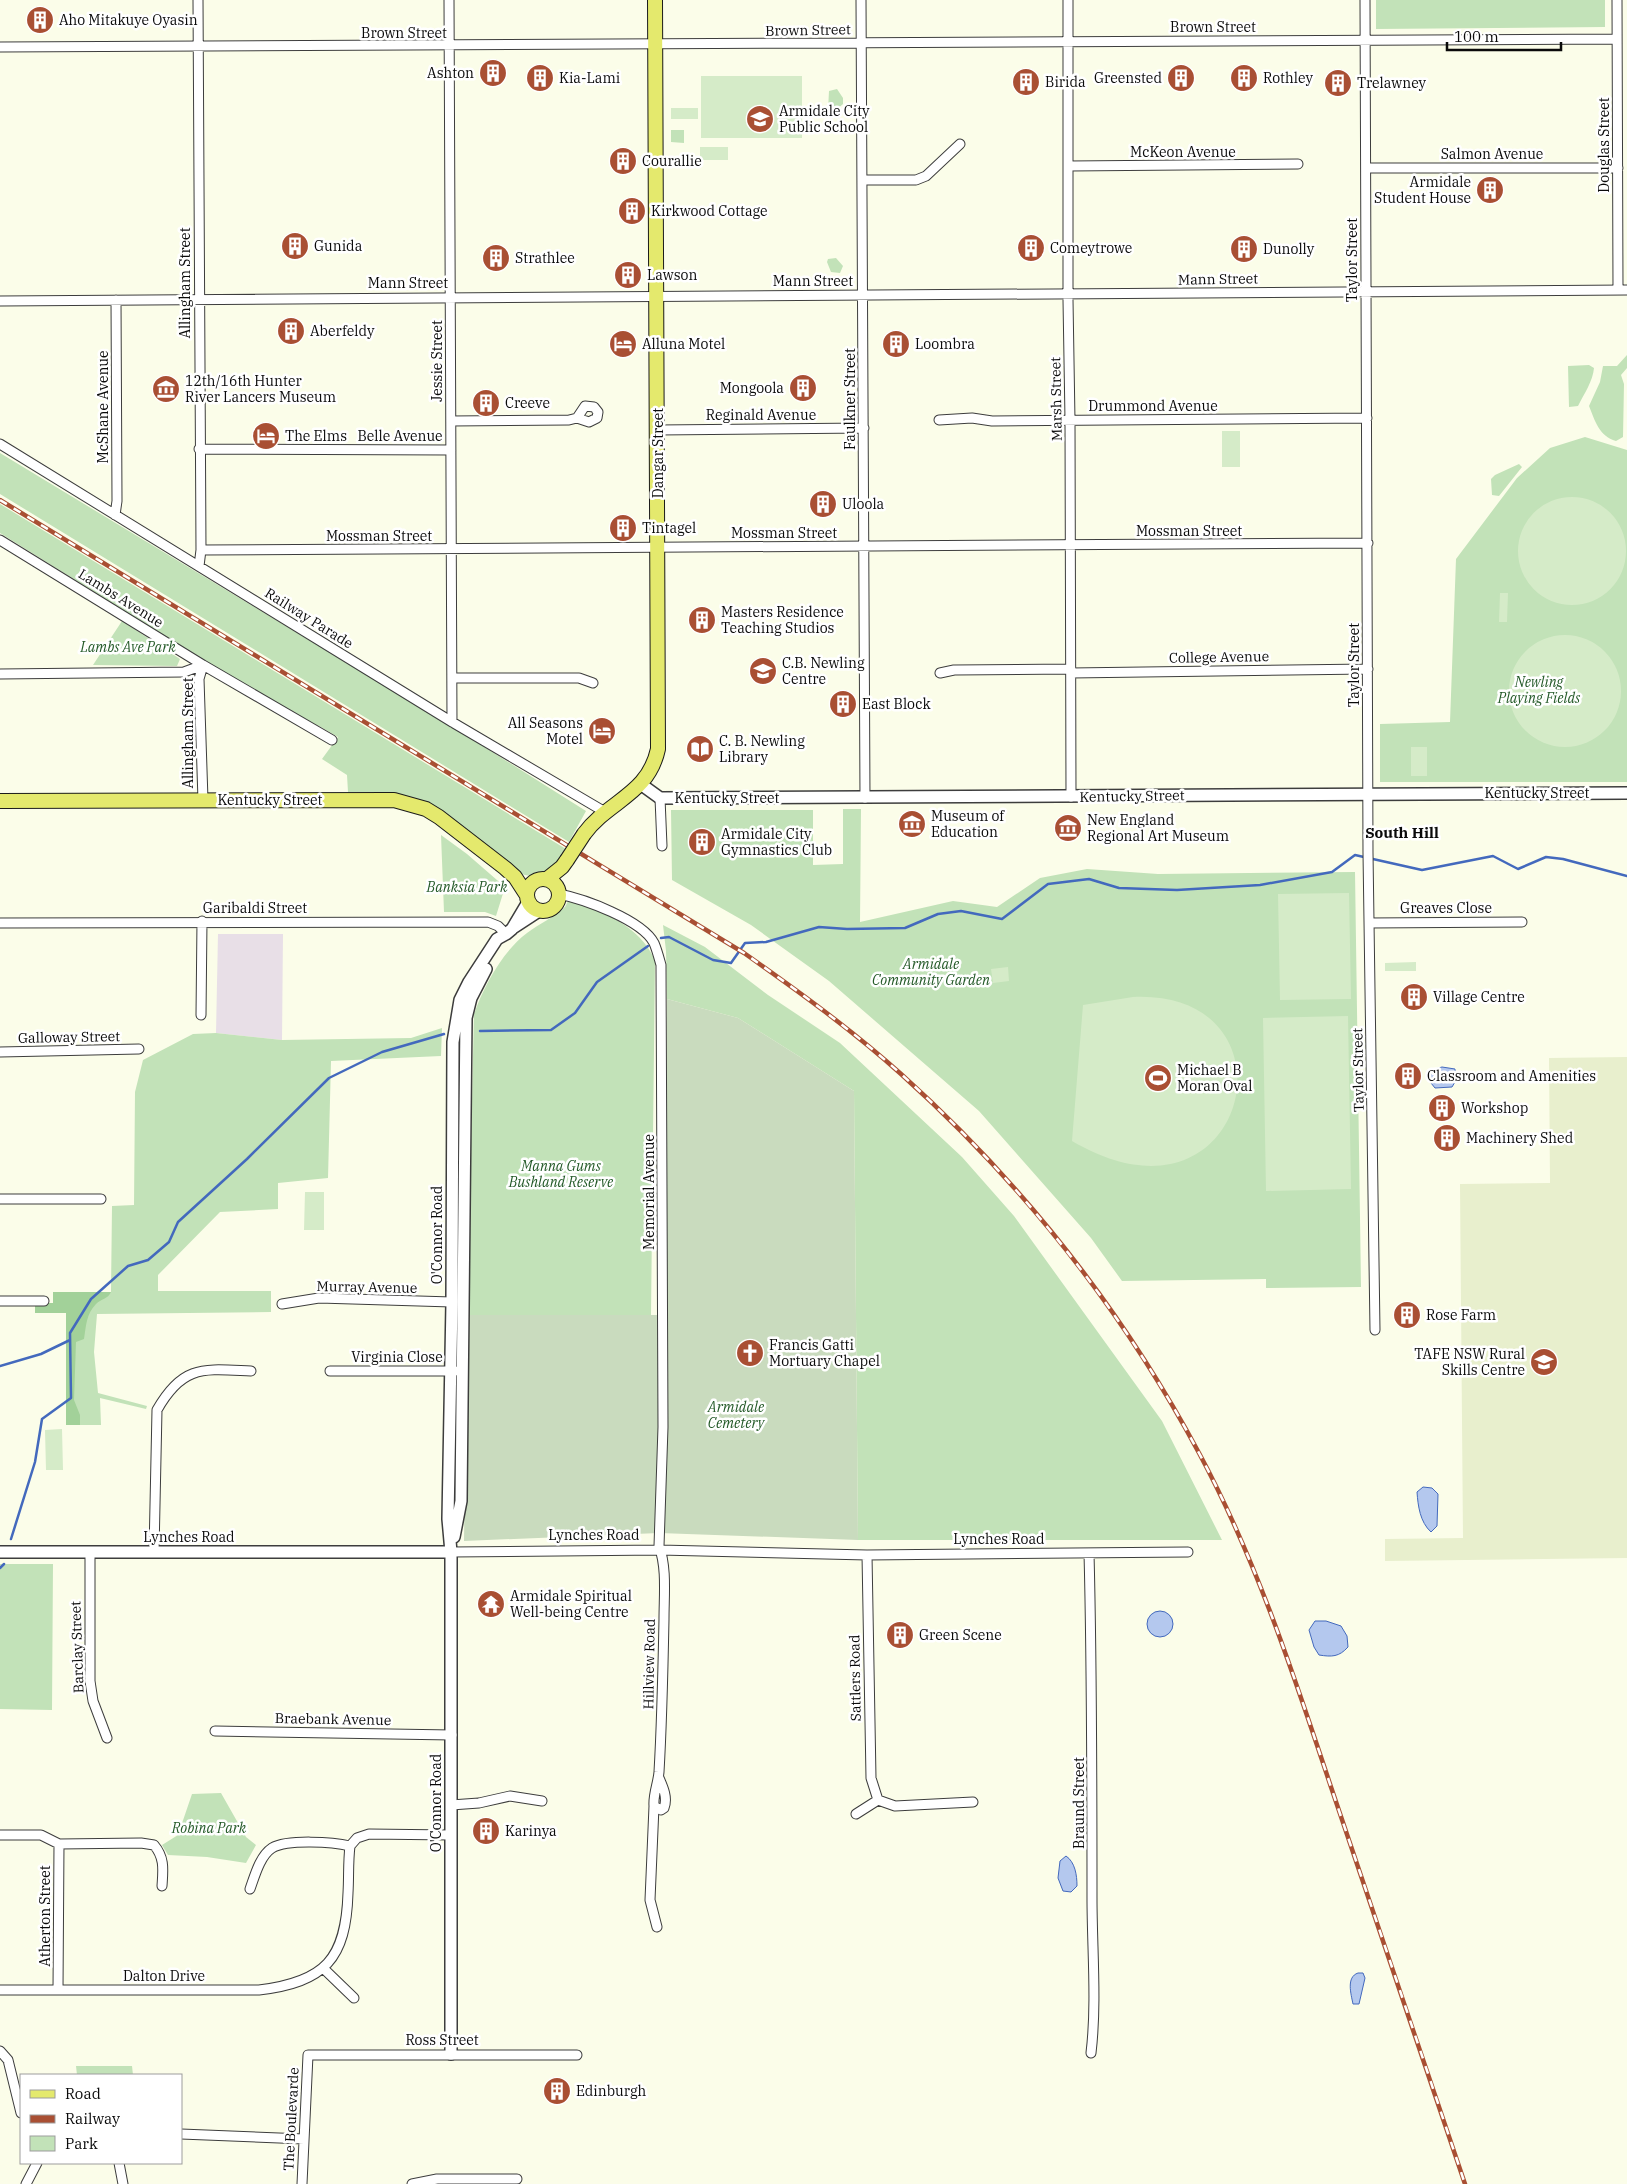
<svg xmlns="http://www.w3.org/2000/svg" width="1627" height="2184" font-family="'IBM Plex Serif',serif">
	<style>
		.industrial { fill: #e8dfe7 }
		.farmland { fill: #e8efcd }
		.green { fill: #c2e2b8 }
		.forest { fill: #a2d199 }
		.cemetery { fill: #c9dbbe }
		.pitch { fill: #d5ebc8 }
		.water { fill: #b4c8ee; stroke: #4369bd }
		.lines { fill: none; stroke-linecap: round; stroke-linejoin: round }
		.stream { stroke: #4369bd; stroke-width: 2.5 }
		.minor-casing { stroke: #3d3d3d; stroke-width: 11 }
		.tertiary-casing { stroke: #3d3d3d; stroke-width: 14 }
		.primary-casing { stroke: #1b1b1b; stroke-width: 16 }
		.minor { stroke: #fff; stroke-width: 9 }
		.tertiary { stroke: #fff; stroke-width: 11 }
		.primary { stroke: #e4e96d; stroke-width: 14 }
		.rail-casing { stroke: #a94f33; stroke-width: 4.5 }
		.rail { stroke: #fff; stroke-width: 2.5; stroke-dasharray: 8; stroke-linecap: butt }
		.primary-bridge-casing { stroke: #1b1b1b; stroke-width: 16; stroke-linecap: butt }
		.primary-bridge { stroke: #e4e96d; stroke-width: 14 }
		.labels { text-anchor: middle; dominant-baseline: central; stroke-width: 5; stroke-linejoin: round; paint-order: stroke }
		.poi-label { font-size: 14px; fill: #0a0a0a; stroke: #fff; text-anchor: start }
		.street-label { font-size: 14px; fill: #0a0a0a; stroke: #fff }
		.park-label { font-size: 14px; font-style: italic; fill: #235927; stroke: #fff }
		.neighbourhood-label { font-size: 15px; font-weight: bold; fill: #0a0a0a; stroke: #fff }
	</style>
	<rect width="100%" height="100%" fill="#fbfde9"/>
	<path class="industrial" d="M218,934H283L282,1040L216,1033Z"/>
	<path class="farmland" d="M1627,1057V1558L1385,1561V1539L1463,1538L1460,1184L1550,1183L1549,1058Z"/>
	<path class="green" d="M1376,0H1605V27L1376,29Z
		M837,89L843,98V104L835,111L828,110L829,91Z
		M671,130H684V143L671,142Z
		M836,258L843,266L840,273L831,272L827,262L828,259Z
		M1627,355V368L1621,375L1624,384L1623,437L1616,441C1599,436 1595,421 1589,406L1600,382L1603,366H1617Z
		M1589,365L1594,368C1593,381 1584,394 1578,406L1569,407L1568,366Z
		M1585,437L1627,450V782H1380V724L1450,722L1456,559L1517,478L1550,448Z
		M0,453L459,731L586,811L569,842L0,494Z
		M1519,464L1522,467L1499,496L1492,495L1491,479L1495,475Z
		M0,504L566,849L562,855L564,857C547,874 540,881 515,872L440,810C411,792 381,792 348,792L347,775L322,759L338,737L319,726L309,724L277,706L0,533Z
		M122,621L180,659L177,666L93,665Z
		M843,809H861L860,922L953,901L997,907L1040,878L1087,869L1158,874L1355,872L1361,1287L1266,1288V1279L1122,1281L1091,1238L979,1111L829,981L751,925L672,880L671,810H813V865L843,864Z
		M441,835L467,854L505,887L496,916L485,912H444Z
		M569,899C603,912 639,925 655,960L651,1315H467L474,1014C484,986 502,952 527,933C539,924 554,917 565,907Z
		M663,925L705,947L768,995L840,1043L962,1157L1014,1216L1162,1421L1222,1540H858L854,1091L738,1018L667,999L666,951Z
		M442,1028L441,1056L331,1061L328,1178L278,1183V1209L220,1212L158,1275V1291H271V1312L97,1314L94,1352L98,1393L147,1406L146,1409L100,1398L101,1425H66V1313H35V1303H53V1292H111L112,1206L134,1205L135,1092L143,1060L193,1034L216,1033L282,1040L411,1038Z
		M0,1564H53L52,1710L0,1709Z
		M221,1793L246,1837L256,1845L246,1863L207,1857L168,1855L162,1845L178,1835L192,1794Z
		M76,2066H132L133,2075H77Z"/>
	<path class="forest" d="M53,1292H111C108,1299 101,1299 96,1304C86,1314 86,1327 84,1339L76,1342L74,1400L80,1415V1425H66V1313H35V1303H53Z"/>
	<path class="cemetery" d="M667,999L738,1018L854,1091L858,1540L659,1533L464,1541L467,1315H667Z"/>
	<path class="pitch" d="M701,76H802V138H701Z
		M671,108H698V119H671Z
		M700,147H728V160H700Z
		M1222,431H1240V467H1222Z
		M1518 551a54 54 0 1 1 108 0a54 54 0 1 1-108 0Z
		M1500,593H1508L1507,622H1499Z
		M1509 691a56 56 0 1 1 112 0a56 56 0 1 1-112 0Z
		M1411,747H1427V776H1411Z
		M1349,893L1351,999L1280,1000L1278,894Z
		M1416,962V971H1385V963Z
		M1008,967L1009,981L993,983L991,969Z
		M1133,997C1306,989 1249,1245 1072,1141L1083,1005Z
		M1348,1016L1351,1189L1266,1191L1263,1018Z
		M305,1192H324V1230H304Z
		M62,1429L63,1470H46L45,1430Z"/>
	<path class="water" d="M1442,1067L1455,1069V1082L1452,1087L1435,1088L1431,1083V1073L1435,1069Z
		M1423,1487L1432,1488L1438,1494L1437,1526L1431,1532C1420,1522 1418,1506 1417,1492Z
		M1147 1624a13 13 0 1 1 26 0a13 13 0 1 1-26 0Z
		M1315,1621H1326L1341,1626L1347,1636L1348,1647C1339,1657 1332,1657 1319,1655L1314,1647L1309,1630Z
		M1066,1856C1075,1862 1077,1875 1077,1886L1071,1892L1063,1891L1058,1878L1060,1861Z
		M1358,1973H1363L1365,1978L1359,2004H1353C1351,1994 1346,1977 1358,1973Z"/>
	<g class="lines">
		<path class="stream" d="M661,938L669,937L713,960L731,963L745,943L766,942L819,927L847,929L905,928L938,914L961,911L1002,919L1048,884L1089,879L1119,888L1177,890L1260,885L1332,872L1355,855L1422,870L1493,856L1518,869L1546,857L1563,859L1627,876
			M480,1031L551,1030L575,1013L597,982L648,946
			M0,1366L41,1354L70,1340
			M11,1539L35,1462L42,1419L71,1398L70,1333L91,1299L128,1266L148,1260L169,1242L178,1222L247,1159L329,1078L382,1052L444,1034
			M0,1568L4,1564"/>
		<g class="minor-casing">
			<path id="minor" d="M198,0L201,550L199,566
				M449,0L452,722
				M861,0L865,798
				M1068,0V300L1070,420L1071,797
				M1365,0L1368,853L1375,1330
				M1617,0L1618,290
				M0,47L1617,39
				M1069,166L1298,164
				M1366,168H1618
				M863,180H916L926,176L960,144
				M0,301L1627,290
				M939,420L972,418L992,421L1367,418
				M451,421L569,420L577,418L589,422L597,418L598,412L594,407L585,406L577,418
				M658,430L864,428
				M0,444L452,722L605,812
				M199,449L451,450
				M115,515L117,501L116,300
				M0,540L203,665L332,740
				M201,550L1368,543
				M940,673L954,670L1071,669
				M1071,673L1368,669
				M0,674L184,672L203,665
				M452,678H579L593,683
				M660,798L662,846
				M203,800L199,679L203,665
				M559,894C584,899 642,920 654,943C657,950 659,958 661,965L663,1427L659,1546C667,1568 664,1595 664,1619C663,1670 662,1721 659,1772C658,1784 653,1794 654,1806L661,1810L664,1808C668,1798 663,1787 659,1778
				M0,923L488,922L498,926L506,934
				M1369,923L1522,922
				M201,1015L202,921
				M0,1052L139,1049
				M0,1199H101
				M0,1301H44
				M282,1304L319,1298L452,1302
				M330,1371H455
				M90,1552V1681L93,1701L107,1738
				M154,1552L157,1410C183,1364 204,1369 251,1371
				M451,1552L660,1550L867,1555L1188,1552
				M1089,1553C1092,1668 1092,1783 1092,1898C1092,1949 1097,2002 1091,2053
				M867,1555L871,1778L878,1800L895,1806L973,1802
				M215,1731L452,1735
				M451,1805L479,1803L510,1796L542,1801
				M654,1806L650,1900L657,1927
				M856,1814L878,1800
				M0,1835H41L59,1844L141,1843L154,1845C165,1858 163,1870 162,1886
				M350,1846L357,1838L369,1834L451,1835
				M250,1889C255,1875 260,1856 272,1848C288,1839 333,1842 350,1846
				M323,1968L354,1998
				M58,1989L59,1844
				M0,1990H259C325,1982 346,1959 348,1893C349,1877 348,1862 350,1846
				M0,2051L8,2060L21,2113
				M181,2134L304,2139
				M119,2163L123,2184
				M26,2184L37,2163
				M302,2184L308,2055H577
				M412,2184L437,2179H517"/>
		</g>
		<g class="tertiary-casing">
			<path id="tertiary" d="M642,785L660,798L1627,793
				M513,928L539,911
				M454,1537L461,1501L466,1018L471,998L486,969
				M0,1552H451
				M451,2054V1552L448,1519L452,1302L453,1042L460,1000L469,982L497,939L506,934L512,929L528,902"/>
		</g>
		<g class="primary-casing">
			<path id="primary" d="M0,801L394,800L426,809L439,817L505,868L515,877L526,894
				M584,834C609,800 648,795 658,749L655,0
				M527 895a16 16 0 1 1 32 0a16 16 0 1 1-32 0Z
				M547,879L562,867L567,860"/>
		</g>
		<use href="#minor" class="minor"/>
		<use href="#tertiary" class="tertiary"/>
		<use href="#primary" class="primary"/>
		<g class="rail-casing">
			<path id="rail" d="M0,500L744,953C798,991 852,1030 901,1074C1021,1182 1123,1311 1199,1453C1256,1559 1293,1673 1331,1787C1376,1920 1421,2052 1465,2184"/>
		</g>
		<use href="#rail" class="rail"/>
		<g class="primary-bridge-casing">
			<path id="primary-bridge" d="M567,860L584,834"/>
		</g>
		<use href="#primary-bridge" class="primary-bridge"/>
	</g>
	<defs>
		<g id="building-disc" transform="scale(1.4375)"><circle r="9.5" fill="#a94f33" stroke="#fff"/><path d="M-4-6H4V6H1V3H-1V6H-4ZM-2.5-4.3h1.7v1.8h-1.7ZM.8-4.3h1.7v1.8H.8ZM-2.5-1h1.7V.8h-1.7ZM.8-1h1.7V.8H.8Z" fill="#fff"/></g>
		<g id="school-disc" transform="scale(1.4375)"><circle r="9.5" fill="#a94f33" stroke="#fff"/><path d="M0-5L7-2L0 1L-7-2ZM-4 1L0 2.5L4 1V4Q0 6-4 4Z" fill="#fff"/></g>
		<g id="hotel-disc" transform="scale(1.4375)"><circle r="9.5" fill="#a94f33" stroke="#fff"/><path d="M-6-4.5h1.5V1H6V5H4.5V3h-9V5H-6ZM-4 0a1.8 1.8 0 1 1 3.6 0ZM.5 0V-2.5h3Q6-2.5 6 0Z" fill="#fff"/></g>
		<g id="museum-disc" transform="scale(1.4375)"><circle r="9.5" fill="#a94f33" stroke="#fff"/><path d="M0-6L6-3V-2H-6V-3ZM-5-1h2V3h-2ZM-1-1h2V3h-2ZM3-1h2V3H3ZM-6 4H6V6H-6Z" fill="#fff"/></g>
		<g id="university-disc" transform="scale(1.4375)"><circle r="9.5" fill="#a94f33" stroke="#fff"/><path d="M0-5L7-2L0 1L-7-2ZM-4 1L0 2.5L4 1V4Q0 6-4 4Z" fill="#fff"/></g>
		<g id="library-disc" transform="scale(1.4375)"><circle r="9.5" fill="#a94f33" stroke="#fff"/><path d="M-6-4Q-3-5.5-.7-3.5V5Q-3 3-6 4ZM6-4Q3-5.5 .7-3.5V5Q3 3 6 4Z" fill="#fff"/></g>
		<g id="stadium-disc" transform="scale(1.4375)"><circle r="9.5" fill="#a94f33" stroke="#fff"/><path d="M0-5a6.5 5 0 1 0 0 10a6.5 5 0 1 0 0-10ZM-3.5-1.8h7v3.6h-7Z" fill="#fff"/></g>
		<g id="church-disc" transform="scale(1.4375)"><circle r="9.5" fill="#a94f33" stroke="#fff"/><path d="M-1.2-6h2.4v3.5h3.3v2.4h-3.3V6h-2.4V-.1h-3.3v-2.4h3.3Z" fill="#fff"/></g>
		<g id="temple-disc" transform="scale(1.4375)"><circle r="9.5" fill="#a94f33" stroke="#fff"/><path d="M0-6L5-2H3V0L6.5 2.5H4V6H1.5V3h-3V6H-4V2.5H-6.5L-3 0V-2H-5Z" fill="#fff"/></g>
	</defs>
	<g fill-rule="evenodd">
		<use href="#building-disc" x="40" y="20"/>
		<use href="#building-disc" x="493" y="73"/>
		<use href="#building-disc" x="540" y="78"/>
		<use href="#building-disc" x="1181" y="78"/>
		<use href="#building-disc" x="1244" y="78"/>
		<use href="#building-disc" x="1026" y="82"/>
		<use href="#building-disc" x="1338" y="83"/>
		<use href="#school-disc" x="760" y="119"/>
		<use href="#building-disc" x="623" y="161"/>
		<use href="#building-disc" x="1490" y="190"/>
		<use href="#building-disc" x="632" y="211"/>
		<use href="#building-disc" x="295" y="246"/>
		<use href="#building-disc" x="1031" y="248"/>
		<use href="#building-disc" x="1244" y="249"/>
		<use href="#building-disc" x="496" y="258"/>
		<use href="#building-disc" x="628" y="275"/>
		<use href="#building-disc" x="291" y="331"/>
		<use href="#hotel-disc" x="623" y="344"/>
		<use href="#building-disc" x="896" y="344"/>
		<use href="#building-disc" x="803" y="388"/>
		<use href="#museum-disc" x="166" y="389"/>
		<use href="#building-disc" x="486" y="403"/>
		<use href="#hotel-disc" x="266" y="436"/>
		<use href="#building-disc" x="823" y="504"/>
		<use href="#building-disc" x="623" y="528"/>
		<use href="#building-disc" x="702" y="620"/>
		<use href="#university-disc" x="763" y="671"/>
		<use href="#building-disc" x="843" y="704"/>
		<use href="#hotel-disc" x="602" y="731"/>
		<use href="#library-disc" x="700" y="749"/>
		<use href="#museum-disc" x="912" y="824"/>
		<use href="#museum-disc" x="1068" y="828"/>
		<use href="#building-disc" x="702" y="842"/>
		<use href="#building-disc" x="1414" y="997"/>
		<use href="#building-disc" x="1408" y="1076"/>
		<use href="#stadium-disc" x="1158" y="1078"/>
		<use href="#building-disc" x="1442" y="1108"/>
		<use href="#building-disc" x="1447" y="1138"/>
		<use href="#building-disc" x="1407" y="1315"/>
		<use href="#church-disc" x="750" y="1353"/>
		<use href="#university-disc" x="1544" y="1362"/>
		<use href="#temple-disc" x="491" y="1604"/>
		<use href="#building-disc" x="900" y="1635"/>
		<use href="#building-disc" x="486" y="1831"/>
		<use href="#building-disc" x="557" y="2091"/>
	</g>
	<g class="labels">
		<g class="poi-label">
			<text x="59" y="20">Aho Mitakuye Oyasin</text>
			<text x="474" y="73" text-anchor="end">Ashton</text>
			<text x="559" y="78">Kia-Lami</text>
			<text x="1162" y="78" text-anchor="end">Greensted</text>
			<text x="1263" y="78">Rothley</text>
			<text x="1045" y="82">Birida</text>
			<text x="1357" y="83">Trelawney</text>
			<text x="779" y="111">Armidale City<tspan x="779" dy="16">Public School</tspan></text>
			<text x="642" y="161">Courallie</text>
			<text x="1471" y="182" text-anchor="end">Armidale<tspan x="1471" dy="16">Student House</tspan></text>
			<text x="651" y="211">Kirkwood Cottage</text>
			<text x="314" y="246">Gunida</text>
			<text x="1050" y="248">Comeytrowe</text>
			<text x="1263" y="249">Dunolly</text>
			<text x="515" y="258">Strathlee</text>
			<text x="647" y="275">Lawson</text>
			<text x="310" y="331">Aberfeldy</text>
			<text x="642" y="344">Alluna Motel</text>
			<text x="915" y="344">Loombra</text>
			<text x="185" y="381">12th/16th Hunter<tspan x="185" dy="16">River Lancers Museum</tspan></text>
			<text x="784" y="388" text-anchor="end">Mongoola</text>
			<text x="505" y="403">Creeve</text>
			<text x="285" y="436">The Elms</text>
			<text x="842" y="504">Uloola</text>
			<text x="642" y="528">Tintagel</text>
			<text x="721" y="612">Masters Residence<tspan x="721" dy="16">Teaching Studios</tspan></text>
			<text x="782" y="663">C.B. Newling<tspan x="782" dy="16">Centre</tspan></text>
			<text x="862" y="704">East Block</text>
			<text x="583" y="723" text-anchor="end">All Seasons<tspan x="583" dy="16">Motel</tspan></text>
			<text x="719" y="741">C. B. Newling<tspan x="719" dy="16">Library</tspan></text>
			<text x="931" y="816">Museum of<tspan x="931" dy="16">Education</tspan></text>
			<text x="1087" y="820">New England<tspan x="1087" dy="16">Regional Art Museum</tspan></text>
			<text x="721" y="834">Armidale City<tspan x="721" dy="16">Gymnastics Club</tspan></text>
			<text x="1433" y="997">Village Centre</text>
			<text x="1177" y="1070">Michael B<tspan x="1177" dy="16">Moran Oval</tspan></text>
			<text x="1427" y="1076">Classroom and Amenities</text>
			<text x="1461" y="1108">Workshop</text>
			<text x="1466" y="1138">Machinery Shed</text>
			<text x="1426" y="1315">Rose Farm</text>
			<text x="769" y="1345">Francis Gatti<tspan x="769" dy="16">Mortuary Chapel</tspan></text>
			<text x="1525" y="1354" text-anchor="end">TAFE NSW Rural<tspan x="1525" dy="16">Skills Centre</tspan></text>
			<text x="510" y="1596">Armidale Spiritual<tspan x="510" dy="16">Well-being Centre</tspan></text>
			<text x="919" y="1635">Green Scene</text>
			<text x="505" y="1831">Karinya</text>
			<text x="576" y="2091">Edinburgh</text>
		</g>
		<g class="street-label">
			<text x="1213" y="27">Brown Street</text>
			<text transform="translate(808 30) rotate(-1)">Brown Street</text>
			<text x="404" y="33">Brown Street</text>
			<text transform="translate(1604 145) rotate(-90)">Douglas Street</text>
			<text x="1183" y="152">McKeon Avenue</text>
			<text x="1492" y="154">Salmon Avenue</text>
			<text transform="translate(1352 260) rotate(-90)">Taylor Street</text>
			<text transform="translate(1218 279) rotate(-1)">Mann Street</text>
			<text x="813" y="281">Mann Street</text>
			<text transform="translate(185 283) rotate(-90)">Allingham Street</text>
			<text x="408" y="283">Mann Street</text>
			<text transform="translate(437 361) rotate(-90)">Jessie Street</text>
			<text transform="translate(850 399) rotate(-90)">Faulkner Street</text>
			<text transform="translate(1056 399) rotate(-91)">Marsh Street</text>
			<text x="1153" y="406">Drummond Avenue</text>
			<text transform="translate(103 407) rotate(-90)">McShane Avenue</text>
			<text x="761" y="415">Reginald Avenue</text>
			<text x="400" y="436">Belle Avenue</text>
			<text transform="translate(658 453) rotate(-90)">Dangar Street</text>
			<text x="1189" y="531">Mossman Street</text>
			<text x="784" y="533">Mossman Street</text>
			<text x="379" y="536">Mossman Street</text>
			<text transform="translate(121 598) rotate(32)">Lambs Avenue</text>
			<text transform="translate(309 618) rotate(32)">Railway Parade</text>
			<text transform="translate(1219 657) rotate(-1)">College Avenue</text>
			<text transform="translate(1354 665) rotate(-90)">Taylor Street</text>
			<text transform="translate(188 733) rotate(-90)">Allingham Street</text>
			<text x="1537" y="793">Kentucky Street</text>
			<text transform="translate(1132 796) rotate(-1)">Kentucky Street</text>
			<text x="727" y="798">Kentucky Street</text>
			<text x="270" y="800">Kentucky Street</text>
			<text x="255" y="908">Garibaldi Street</text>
			<text x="1446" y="908">Greaves Close</text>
			<text transform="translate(69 1037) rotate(-1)">Galloway Street</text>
			<text transform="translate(1358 1070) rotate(-91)">Taylor Street</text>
			<text transform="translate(649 1192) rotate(-90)">Memorial Avenue</text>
			<text transform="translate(437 1235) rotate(-90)">O'Connor Road</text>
			<text transform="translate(367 1287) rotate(1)">Murray Avenue</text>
			<text x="397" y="1357">Virginia Close</text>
			<text x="594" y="1535">Lynches Road</text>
			<text x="189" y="1537">Lynches Road</text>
			<text x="999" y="1539">Lynches Road</text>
			<text transform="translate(77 1647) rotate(-92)">Barclay Street</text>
			<text transform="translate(649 1664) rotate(-89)">Hillview Road</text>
			<text transform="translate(855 1678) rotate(-91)">Sattlers Road</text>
			<text transform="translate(333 1719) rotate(1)">Braebank Avenue</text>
			<text transform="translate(436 1803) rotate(-90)">O'Connor Road</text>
			<text transform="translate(1079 1803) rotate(-90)">Braund Street</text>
			<text transform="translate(45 1916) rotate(-90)">Atherton Street</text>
			<text x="164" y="1976">Dalton Drive</text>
			<text x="442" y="2040">Ross Street</text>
			<text transform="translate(291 2119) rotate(-87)">The Boulevarde</text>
		</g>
		<g class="park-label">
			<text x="128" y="647">Lambs Ave Park</text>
			<text x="1539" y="682">Newling<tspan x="1539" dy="16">Playing Fields</tspan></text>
			<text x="467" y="887">Banksia Park</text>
			<text x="931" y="964">Armidale<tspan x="931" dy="16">Community Garden</tspan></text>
			<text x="561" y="1166">Manna Gums<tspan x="561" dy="16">Bushland Reserve</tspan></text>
			<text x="736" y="1407">Armidale<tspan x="736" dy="16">Cemetery</tspan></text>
			<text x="209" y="1828">Robina Park</text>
		</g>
		<g class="neighbourhood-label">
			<text x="1402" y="832">South Hill</text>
		</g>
	</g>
	<rect x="20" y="2074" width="162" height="90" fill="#ffffff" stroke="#9d9d9d"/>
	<rect x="30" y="2090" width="25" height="8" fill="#e4e96d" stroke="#9d9d9d"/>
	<text x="65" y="2099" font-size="15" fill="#0a0a0a">Road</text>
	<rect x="30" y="2115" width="25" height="8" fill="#a94f33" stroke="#9d9d9d"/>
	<text x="65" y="2124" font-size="15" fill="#0a0a0a">Railway</text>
	<rect x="30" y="2136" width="25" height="15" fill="#c2e2b8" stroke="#9d9d9d"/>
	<text x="65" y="2149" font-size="15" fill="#0a0a0a">Park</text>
	<path d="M1447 42v8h114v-8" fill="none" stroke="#0a0a0a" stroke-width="2.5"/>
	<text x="1454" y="42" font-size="15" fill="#0a0a0a" stroke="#ffffff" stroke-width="4" paint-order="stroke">100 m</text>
</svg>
